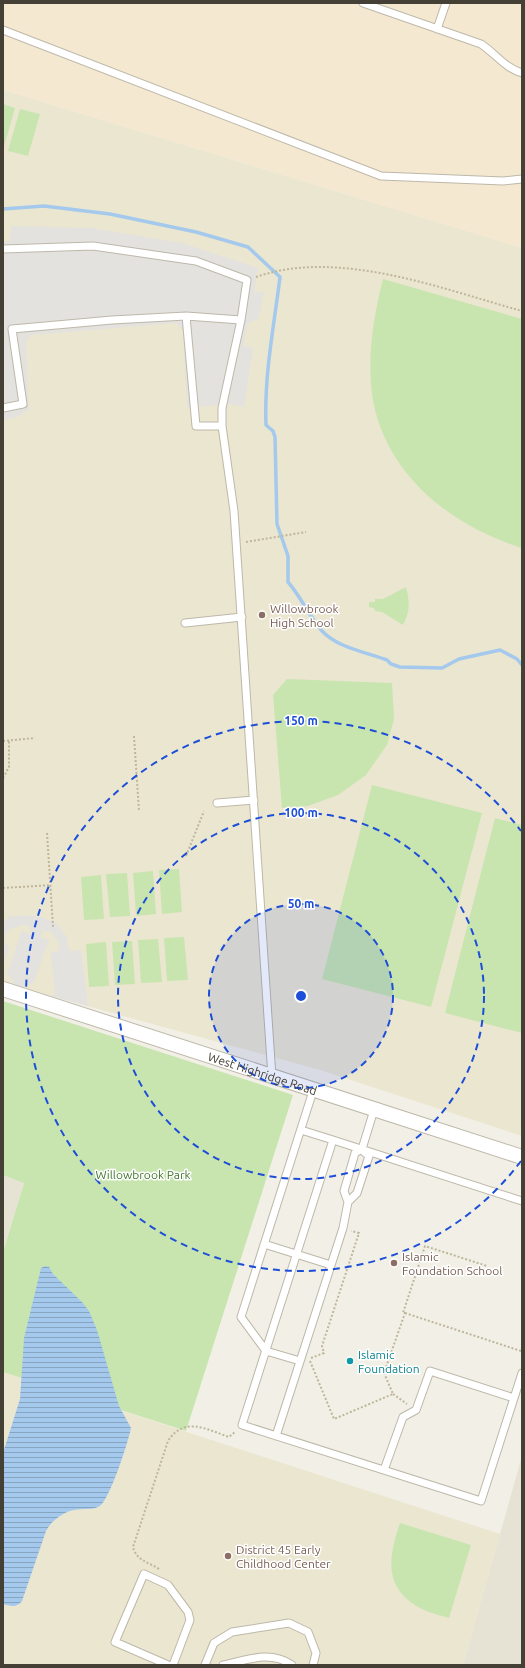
<svg xmlns="http://www.w3.org/2000/svg" width="525" height="1668" font-family="Ubuntu,sans-serif">
	<style>
		.residential { fill: #e6e2d4 }
		.commercial { fill: #f4e8d1 }
		.education { fill: #ebe6d0 }
		.green { fill: #c8e5b0 }
		.parking { fill: #e3e2de }
		.water { fill: url(#water-rules) }
		.lines { fill: none; stroke-linecap: round; stroke-linejoin: round }
		.stream { stroke: #a4c9ed; stroke-width: 3.5 }
		.service-casing { stroke: #bdb8a9; stroke-width: 9 }
		.minor-casing { stroke: #bdb8a9; stroke-width: 16 }
		.path { stroke: #bfb59b; stroke-width: 2; stroke-dasharray: 2 2; stroke-linecap: butt }
		.service { stroke: #fff; stroke-width: 7 }
		.minor { stroke: #fff; stroke-width: 14 }
		.ring { fill: none; stroke: #1d4ed8; stroke-width: 2; stroke-dasharray: 7 5 }
		.education-dot { fill: #8d6e63; stroke: #fff; stroke-width: 1.5 }
		.culture-dot { fill: #0f9aa8; stroke: #fff; stroke-width: 1.5 }
		.labels { text-anchor: middle; dominant-baseline: central; stroke-width: 3; stroke-linejoin: round; paint-order: stroke }
		.education-label { font-size: 12px; fill: #785e54; stroke: #fff; text-anchor: start }
		.street-label { font-size: 12px; fill: #454035; stroke: #fff }
		.park-label { font-size: 12px; fill: #40742b; stroke: #fff }
		.culture-label { font-size: 12px; fill: #0d838f; stroke: #fff; text-anchor: start }
		.centre { fill: #1d4ed8; stroke: #fff; stroke-width: 2 }
		.ring-label { font-size: 12px; text-anchor: middle; font-weight: bold; fill: #1d4ed8; stroke: #fff; stroke-width: 3; stroke-linejoin: round; paint-order: stroke }
	</style>
	<defs>
		<pattern id="water-rules" width="6" height="5" patternUnits="userSpaceOnUse"><rect width="6" height="5" fill="#a4c9ed"/><path d="M0 2.5h6" fill="none" stroke="#87a5c1"/></pattern>
	</defs>
	<rect width="100%" height="100%" fill="#f2f0e6"/>
	<path class="residential" d="M3,1175L24,1182L3,1252Z
		M522,1456V1665H463Z"/>
	<path class="commercial" d="M3,3H522V248L3,90Z"/>
	<path class="education" d="M3,90L522,248V1136L320,1070L3,983Z
		M3,1372L500,1534L463,1665H3Z"/>
	<path class="green" d="M3,104L15,108L3,150Z
		M20,109L40,114L28,156L8,151Z
		M383,279L522,319V548C458,528 397,484 377,417C364,374 372,322 383,279Z
		M406,587C410,602 410,612 403,625L382,612L375,611L374,608L369,607V602H375V599H383Z
		M287,679L392,683L394,719L387,745L366,775L338,795L308,806L282,808L273,695Z
		M372,785L482,813L431,1007L322,979Z
		M495,818L522,825V1033L445,1013Z
		M179,869L182,912L162,914L159,870Z
		M153,871L156,914L136,916L133,873Z
		M127,873L130,916L110,917L106,874Z
		M101,875L104,919L84,920L81,877Z
		M184,937L188,980L167,981L164,938Z
		M158,939L162,982L141,983L138,940Z
		M132,941L135,984L115,985L112,942Z
		M106,942L109,986L89,987L86,944Z
		M3,1001L293,1095L186,1431L3,1372V1252L24,1183L3,1175Z
		M400,1523L471,1545L449,1618C440,1615 430,1613 422,1609C383,1589 388,1558 400,1523Z"/>
	<path class="parking" d="M11,226L91,228L182,243L258,268L254,293L264,291L258,319L248,323L243,346L253,348L244,407L230,404L187,408L183,331L176,323L30,335L26,344L29,409L18,417L3,420V242L10,241Z
		M24,915L41,917L56,923L67,937L69,951L81,950L88,1006L51,996L55,994L51,952L59,951V943L50,931H43L41,935V938L49,939L34,982L25,986L26,990L11,985L15,982L7,974L22,930L30,935L31,929L28,925H21L9,930L3,939L9,948L3,967V923L9,917Z"/>
	<path class="water" d="M45,1266L49,1267L53,1274L82,1302L89,1311L97,1330L119,1406L131,1428C128,1443 111,1495 101,1505C95,1511 82,1508 74,1510C63,1512 51,1521 46,1531L22,1601C17,1608 11,1606 3,1604V1453L20,1399L24,1338L41,1268Z"/>
	<g class="lines">
		<path class="stream" d="M3,209L44,206L110,214L196,232L248,247L280,277C274,326 264,375 266,425L273,431L275,437L277,524L288,556V582C301,597 309,616 322,631C338,648 366,652 387,660L391,664L400,667L442,668L459,659L500,650L517,659L522,665"/>
		<g class="service-casing">
			<path id="service" d="M363,3L481,44C496,54 505,68 522,73
				M437,29L446,3
				M3,30L381,176L503,181L522,179
				M3,249L93,246L196,261L247,280L241,320L222,408V426L234,511L272,1077
				M186,316L241,320
				M3,408L23,404L12,329L112,320L186,316L196,426H222
				M185,623L242,617
				M217,803L254,800
				M301,1130L333,1140
				M522,1201L333,1140L242,1425L481,1501L522,1373
				M348,1202L344,1191L355,1153L362,1149L374,1110
				M264,1244L331,1265
				M300,1361L266,1351L241,1317L313,1091
				M276,1436L343,1228L348,1202L357,1193L369,1156L363,1151
				M384,1470L403,1417L416,1410L430,1371L514,1398
				M168,1665L115,1642L144,1574L168,1585L188,1612L190,1620L173,1665
				M205,1665L214,1643L232,1632L289,1623L308,1632L316,1653L313,1665
				M223,1665C247,1660 270,1650 292,1665"/>
		</g>
		<g class="minor-casing">
			<g id="minor">
				<path id="s1" d="M3,989L522,1157"/>
			</g>
		</g>
		<path class="path" d="M256,277C338,248 442,289 522,311
			M246,542L306,532
			M134,736L139,811
			M3,741L35,738
			M3,778L9,767V741
			M47,833L53,927
			M186,856L204,811
			M3,888L51,885
			M405,1313L521,1351L522,1348
			M311,1358L324,1353L322,1346L359,1233L351,1231
			M310,1361L334,1419L393,1394L384,1373L405,1313H403L425,1246L487,1266
			M393,1394L407,1404
			M159,1569C148,1562 136,1560 133,1547L168,1441C184,1416 206,1429 229,1437L236,1431"/>
		<use href="#service" class="service"/>
		<use href="#minor" class="minor"/>
	</g>
	<circle cx="301" cy="996" r="92" fill="#1d4ed8" fill-opacity=".12"/>
	<g class="ring">
		<circle cx="301" cy="996" r="92"/>
		<circle cx="301" cy="996" r="183"/>
		<path d="M521 1161A275 275 0 1 1 521 831"/>
	</g>
	<g class="education-dot">
		<circle cx="262" cy="615" r="4"/>
		<circle cx="394" cy="1263" r="4"/>
		<circle cx="228" cy="1556" r="4"/>
	</g>
	<circle class="culture-dot" cx="350" cy="1361" r="4"/>
	<g class="labels">
		<g class="education-label">
			<text x="270" y="608">Willowbrook<tspan x="270" dy="14">High School</tspan></text>
			<text x="402" y="1256">Islamic<tspan x="402" dy="14">Foundation School</tspan></text>
			<text x="236" y="1549">District 45 Early<tspan x="236" dy="14">Childhood Center</tspan></text>
		</g>
		<g class="street-label">
			<text stroke="none"><textPath href="#s1" startOffset="273">West Highridge Road</textPath></text>
		</g>
		<g class="park-label">
			<text x="143" y="1174">Willowbrook Park</text>
		</g>
		<g class="culture-label">
			<text x="358" y="1354">Islamic<tspan x="358" dy="14">Foundation</tspan></text>
		</g>
	</g>
	<circle cx="301" cy="996" r="6" class="centre"/>
	<g class="ring-label">
		<text x="301" y="725">150 m</text>
		<text x="301" y="817">100 m</text>
		<text x="301" y="908">50 m</text>
	</g>
	<rect width="525" height="1668" fill="none" stroke="#454035" stroke-width="8"/>
</svg>
